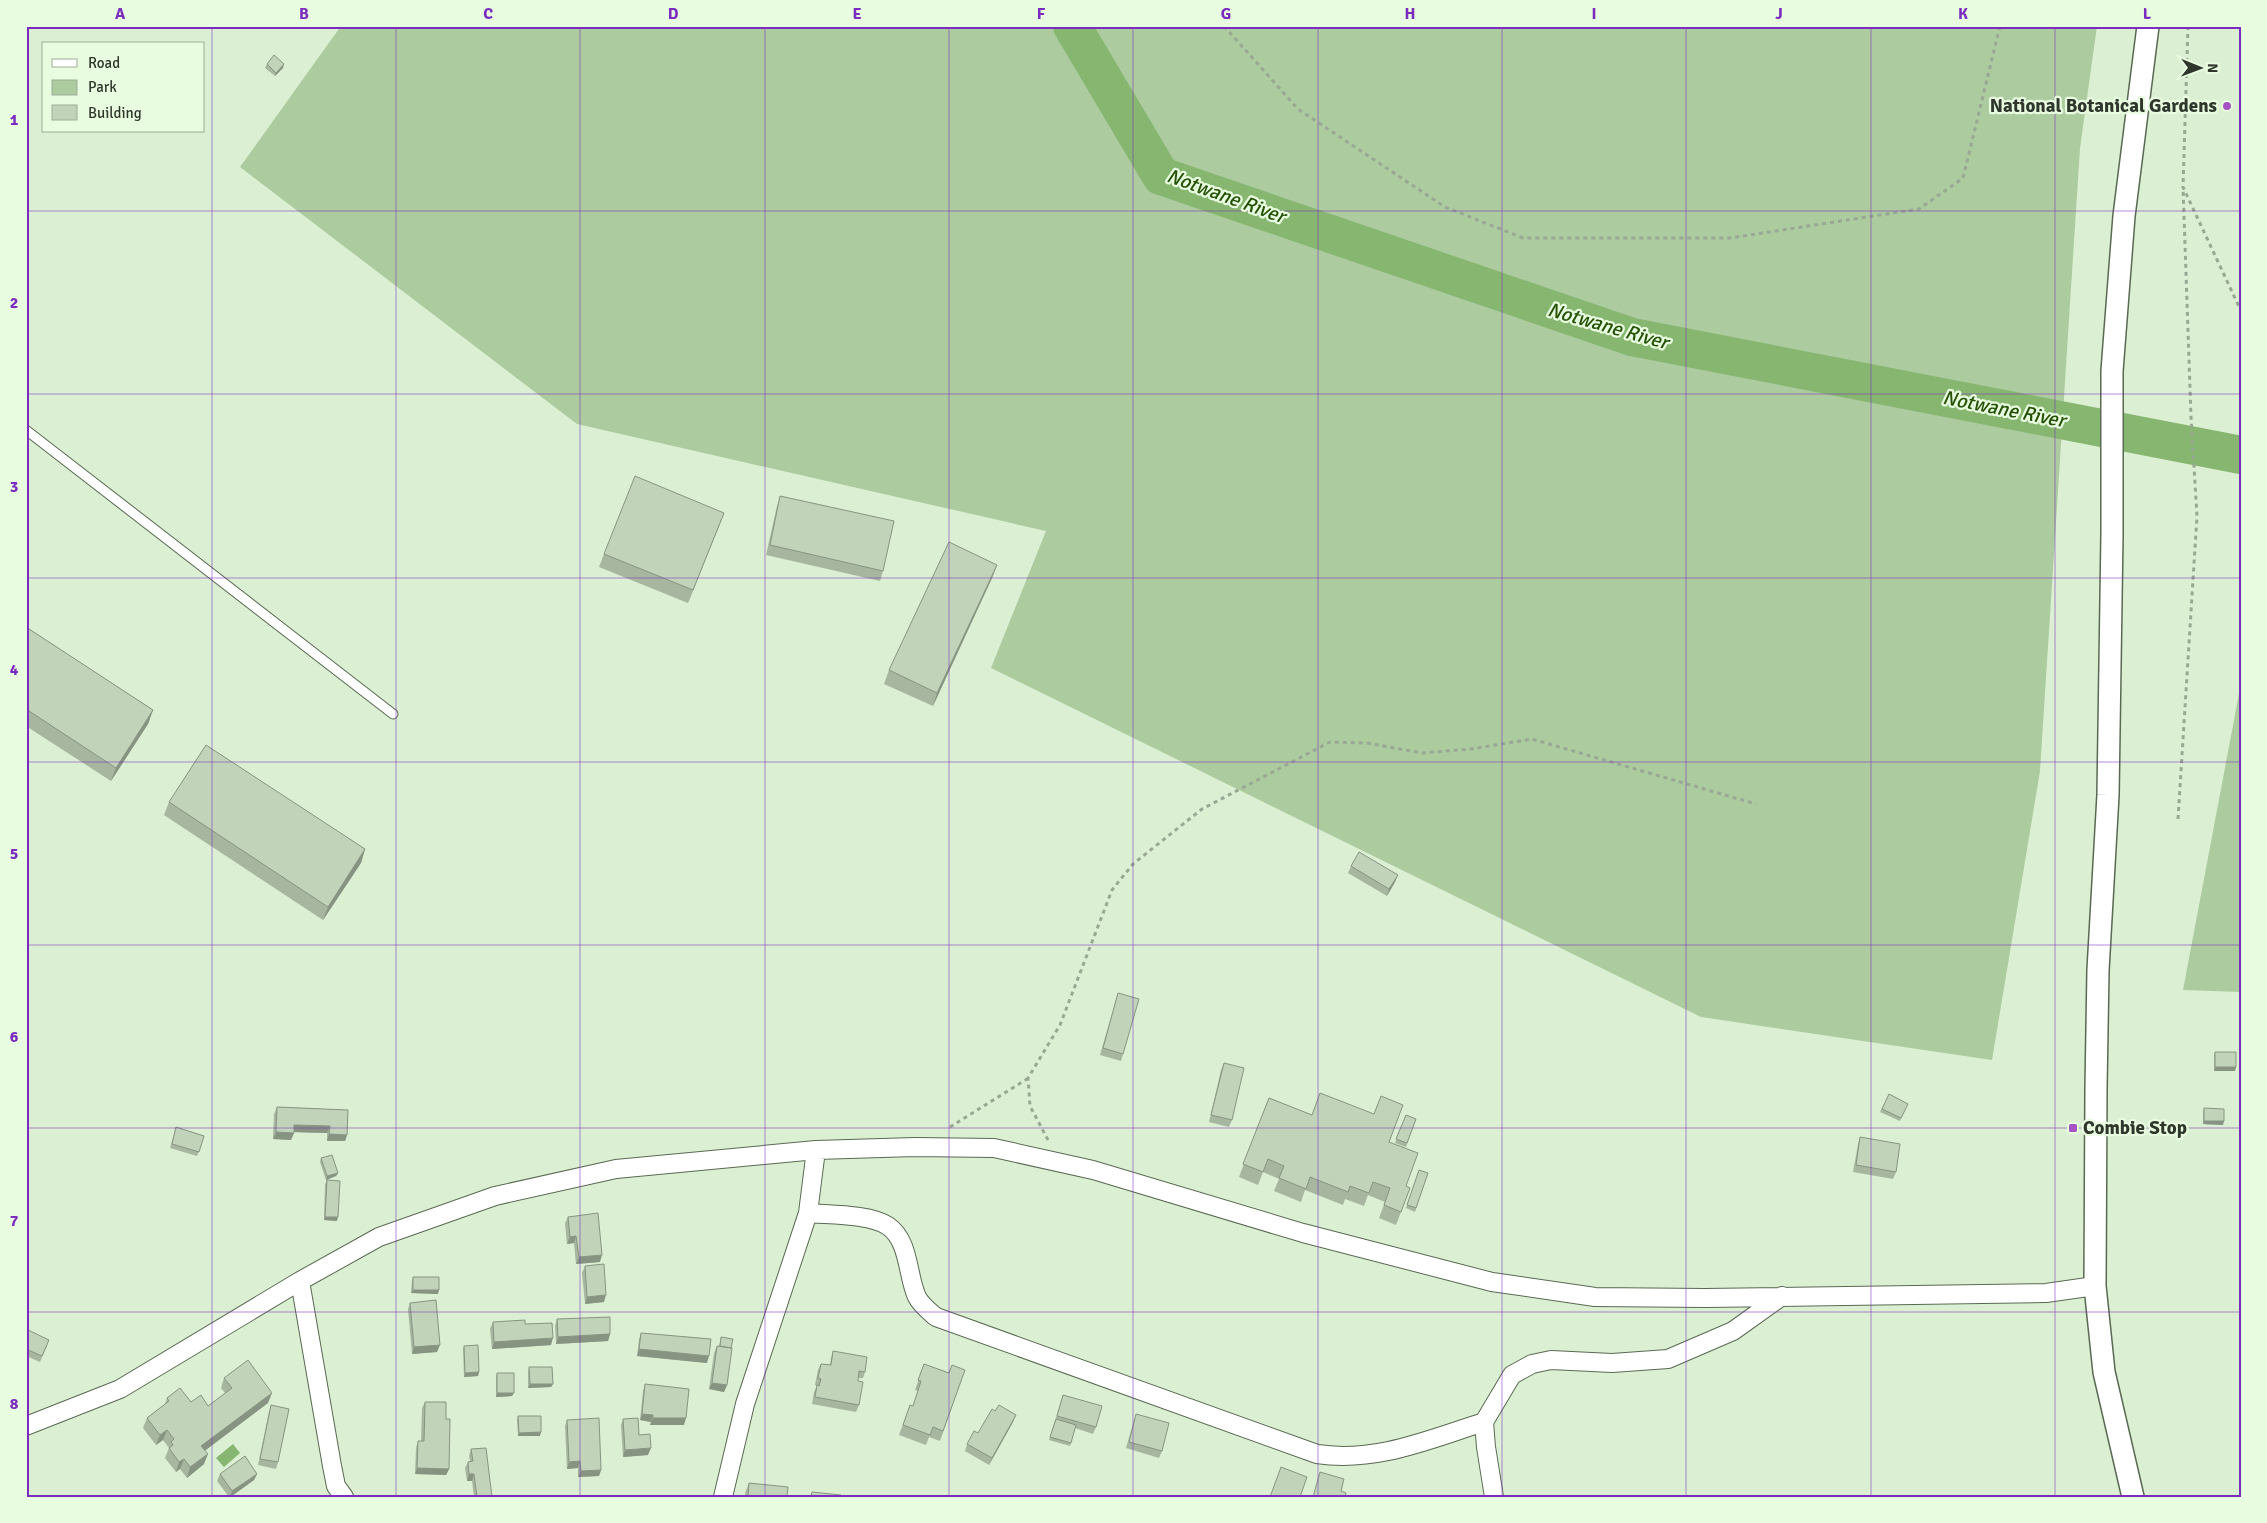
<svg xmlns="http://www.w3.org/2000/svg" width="2267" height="1523" font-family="Signika,sans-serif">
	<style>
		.green { fill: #accb9f }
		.water { fill: #86b670 }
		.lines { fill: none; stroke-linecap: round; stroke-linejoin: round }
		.river { stroke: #86b670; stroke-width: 38 }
		.service-casing { stroke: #596a52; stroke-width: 11 }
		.minor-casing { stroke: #596a52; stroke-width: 20 }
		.tertiary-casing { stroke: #596a52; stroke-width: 24 }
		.path { stroke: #99a893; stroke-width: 3; stroke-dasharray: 4 4; stroke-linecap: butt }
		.service { stroke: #fff; stroke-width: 9 }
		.minor { stroke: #fff; stroke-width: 18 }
		.tertiary { stroke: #fff; stroke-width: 21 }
		.wall { fill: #a6b69f }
		.shaded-wall { fill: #879482 }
		.building { fill: #c1d4b9; stroke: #879482 }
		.grid { fill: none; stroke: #7b2cbf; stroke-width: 1; stroke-opacity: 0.55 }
		.poi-dot { fill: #a553c3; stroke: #e8fce0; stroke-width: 2 }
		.labels { text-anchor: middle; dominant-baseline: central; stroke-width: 4.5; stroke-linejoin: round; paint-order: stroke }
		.poi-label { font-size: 19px; font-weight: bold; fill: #2f362c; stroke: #e8fce0; text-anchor: end }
		.water-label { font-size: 20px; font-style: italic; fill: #255206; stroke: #e8fce0 }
		.neatline { fill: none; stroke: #7b2cbf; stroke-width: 2 }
		.grid-label { font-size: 16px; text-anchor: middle; font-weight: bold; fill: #7b2cbf }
	</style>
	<rect width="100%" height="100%" fill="#dbefd3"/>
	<path class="green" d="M341,26H2097L2080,148L2040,771L1992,1060L1701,1017L991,668L1046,531L577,424L240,167Z
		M2241,683V992L2183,990Z"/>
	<path class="water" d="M233,1444L240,1453L224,1467L216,1458Z"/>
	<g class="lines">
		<path class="river" d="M1072,26L1161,176L1632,337L2241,455"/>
		<g class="service-casing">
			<path id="service" d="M26,430L393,714"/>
		</g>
		<g class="minor-casing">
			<path id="minor" d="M808,1213C830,1215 870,1214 888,1226C910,1241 907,1276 917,1297C921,1305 929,1311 936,1317L1317,1454C1376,1463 1430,1439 1484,1422
				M300,1281L332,1466L336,1486L344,1497
				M26,1426L120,1389L300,1281L379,1237L495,1196L616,1169L816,1150L915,1147L994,1148L1093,1170L1303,1233L1492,1282L1595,1297L1705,1298L2046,1293L2095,1286
				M723,1497L745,1404L808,1213L816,1150
				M1494,1497L1486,1447L1484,1422L1512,1375L1532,1364L1551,1360L1612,1363L1668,1359L1733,1331L1782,1296"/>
		</g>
		<g class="tertiary-casing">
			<path id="tertiary" d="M2133,1497L2104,1372L2095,1286L2096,1088L2098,970L2108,795L2112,534V371L2124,216L2148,26"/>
		</g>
		<path class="path" d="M1224,26L1298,109L1445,207L1523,238H1730L1919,209L1963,178L2000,26
			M2188,26L2183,187L2241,311
			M2178,819L2197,516L2191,417L2183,187
			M950,1127L1027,1079
			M1048,1140L1030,1106L1028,1078L1060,1025L1112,890L1133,864L1202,809L1330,742L1367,743L1422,753L1471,749L1532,739L1756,804"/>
		<use href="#service" class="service"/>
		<use href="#minor" class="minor"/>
		<use href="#tertiary" class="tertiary"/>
	</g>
	<path class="wall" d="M267,64L283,68L275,76L265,68Z
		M780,496L883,571L880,581L766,555L777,506Z
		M724,513L688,603L599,567L604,554Z
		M997,565L992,578L933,706L884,684L889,670Z
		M26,627L153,710L148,724L111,781L26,726Z
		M169,802L365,849L361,863L323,920L164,815Z
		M1351,866L1395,882L1387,896L1348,873Z
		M1118,993L1123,1054L1121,1061L1100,1055Z
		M2215,1052L2235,1071H2214V1055Z
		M1224,1063L1232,1120L1229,1127L1209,1122L1221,1070Z
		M1889,1094L1908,1104L1900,1121L1880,1112Z
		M1269,1098L1312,1115L1374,1114L1389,1142L1406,1186L1410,1188L1396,1225L1379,1218L1385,1202L1368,1195L1364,1206L1345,1199L1343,1205L1305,1190L1301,1202L1274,1191L1279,1179L1263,1172L1258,1185L1239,1177Z
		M277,1107L348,1110L347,1135L345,1141H327V1133L294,1132L291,1140L273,1139L274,1114Z
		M2204,1108L2223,1125L2203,1124V1112Z
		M1406,1115L1416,1119L1406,1147L1395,1143Z
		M176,1127L204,1136L197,1156L170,1148Z
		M1860,1137L1896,1172L1893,1179L1853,1172L1858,1144Z
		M321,1158L338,1173L336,1176L326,1180L320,1162Z
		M1419,1170L1428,1173L1415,1212L1406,1208Z
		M327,1180L337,1221L324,1220L325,1184Z
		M568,1217L600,1262L576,1264L574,1243L567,1244L565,1223Z
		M585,1266L604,1302L585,1304L582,1273Z
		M413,1277L438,1294L411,1293L412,1280Z
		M410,1303L437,1352L412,1354L408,1309Z
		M557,1319L610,1334L608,1341L556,1344L555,1326Z
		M493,1322L525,1324L551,1345L492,1349L490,1329Z
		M26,1329L47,1346L40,1362L26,1356Z
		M641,1333L707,1363L637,1356L639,1339Z
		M721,1337L727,1385L724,1392L709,1389L714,1353L717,1346H719Z
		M464,1346L479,1372L478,1376L464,1377L463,1349Z
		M833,1351L865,1372L863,1378H858V1381L859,1405L856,1412L812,1404L814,1392L817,1386L815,1385L818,1370L821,1364L830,1365L831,1358Z
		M924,1364L949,1373L965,1370L940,1441L929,1437L926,1445L899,1435L910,1405L913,1406L918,1391L915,1390Z
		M529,1367L553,1384L551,1387L528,1388V1371Z
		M497,1373L512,1396L496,1397V1376Z
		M224,1378L268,1403L205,1450L204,1464L187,1478L180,1469L176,1472L165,1458L169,1448L163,1440L156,1445L143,1428L147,1418L165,1404L167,1398L208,1406L225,1393L221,1388Z
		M645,1384L684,1425H650L651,1422L640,1420L643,1391Z
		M1063,1395L1096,1427L1093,1434L1075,1428L1070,1446L1049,1440Z
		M425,1402L446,1419L449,1469L446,1475L415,1474L416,1448L418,1441H421L422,1408Z
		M271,1405L278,1462L276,1469L258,1465L269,1412Z
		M1136,1414L1162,1451L1159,1458L1126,1448Z
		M518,1416L540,1436H518L517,1419Z
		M623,1419L639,1435L648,1455L623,1457L621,1425Z
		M567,1420L601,1470L599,1476L578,1477V1468L567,1469L565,1426Z
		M1013,1422L989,1465L965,1451L967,1444L978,1433Z
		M471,1449L492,1497H474L472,1481H467L465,1468L468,1462L470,1461L469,1456Z
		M220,1474H257L254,1480L231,1497H229L217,1481Z
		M749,1483L787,1497H745V1493Z"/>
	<path class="shaded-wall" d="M284,64L283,68L275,76L276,73Z
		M724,513L719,526L688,603L693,590Z
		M997,565L992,578L933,706L937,693Z
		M153,710L148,724L111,781L116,768Z
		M365,849L361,863L323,920L328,907Z
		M1398,875L1395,882L1387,896L1389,889Z
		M2215,1067H2236L2235,1071H2214Z
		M2204,1121H2224L2223,1125L2203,1124Z
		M294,1125L330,1126L327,1133L291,1132Z
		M276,1132L294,1133L291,1140L273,1139Z
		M329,1134L347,1135L345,1141H327Z
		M338,1173L336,1176L326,1180L327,1176Z
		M325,1217H338L337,1221L324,1220Z
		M576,1236L574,1243L567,1244L570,1237Z
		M602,1255L600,1262L576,1264L579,1257Z
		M413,1290H439L438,1294L411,1293Z
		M606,1295L604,1302L585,1304L587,1297Z
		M610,1334L608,1341L556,1344L558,1337Z
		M553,1338L551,1345L492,1349L494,1342Z
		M440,1345L437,1352L412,1354L414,1347Z
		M639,1349L709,1356L707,1363L637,1356Z
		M479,1372L478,1376L464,1377L465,1373Z
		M712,1383L727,1385L724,1392L709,1389Z
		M530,1384H553L551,1387L528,1388Z
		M272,1393L268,1403L198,1456L201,1446Z
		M497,1393H514L512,1396L496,1397Z
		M642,1414L653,1415L651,1422L640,1420Z
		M1016,1415L1013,1422L989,1465L992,1458Z
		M653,1418H686L684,1425H650Z
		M167,1430L163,1440L156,1445L160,1435Z
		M541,1432L540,1436H518L519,1433Z
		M651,1448L648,1455L623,1457L625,1450Z
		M208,1454L204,1464L187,1478L190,1467Z
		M184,1459L180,1469L176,1472L179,1462Z
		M580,1461L578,1468L567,1469L569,1462Z
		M417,1468L449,1469L446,1475L415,1474Z
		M601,1470L599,1476L578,1477L581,1471Z
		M257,1474L254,1480L230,1497L232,1491Z
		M469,1474H474L472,1481H467Z"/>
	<path class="building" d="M274,55L284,64L276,73L267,64Z
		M635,476L724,513L693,590L604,554Z
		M780,496L894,521L883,571L770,545Z
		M949,542L997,565L937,693L889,670Z
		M26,627L153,710L116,768L26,709Z
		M206,745L365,849L328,907L169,802Z
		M1359,852L1398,875L1389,889L1351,866Z
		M1118,993L1139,999L1123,1054L1103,1048Z
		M2215,1052H2236V1067H2215Z
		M1224,1063L1244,1068L1232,1120L1211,1115Z
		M1320,1093L1374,1114L1381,1096L1403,1105L1389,1142L1418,1153L1406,1186L1410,1188L1401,1212L1384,1205L1390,1188L1373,1182L1369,1193L1350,1186L1348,1192L1310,1177L1306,1189L1279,1178L1284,1166L1268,1159L1263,1172L1243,1164L1269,1098L1312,1115Z
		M1889,1094L1908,1104L1901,1118L1882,1109Z
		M277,1107L348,1110L347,1135L329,1134L330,1126L294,1125V1133L276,1132Z
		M2204,1108L2224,1109V1121H2204Z
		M1406,1115L1416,1119L1407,1143L1396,1139Z
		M176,1127L204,1136L199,1152L172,1144Z
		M1860,1137L1900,1144L1896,1172L1856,1165Z
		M332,1155L338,1173L327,1176L321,1158Z
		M1419,1170L1428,1173L1416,1208L1407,1205Z
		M327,1180L340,1181L338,1217H325Z
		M598,1213L602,1255L579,1257L576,1236L570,1237L568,1217Z
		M604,1264L606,1295L587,1297L585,1266Z
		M413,1277H439V1290H413Z
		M436,1300L440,1345L414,1347L410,1303Z
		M610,1317V1334L558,1337L557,1319Z
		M525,1320V1324L552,1323L553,1338L494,1342L493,1322Z
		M26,1329L49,1340L42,1356L26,1349Z
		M641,1333L711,1339L709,1356L639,1349Z
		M721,1337L733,1339L731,1348L720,1346Z
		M478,1345L479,1372L465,1373L464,1346Z
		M717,1346L732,1348L727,1385L712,1383Z
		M833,1351L867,1357L865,1372L859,1371L858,1381L863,1382L859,1405L815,1397L817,1385L819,1386L821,1379L818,1378L821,1364L831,1365Z
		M248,1360L272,1393L201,1446L208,1454L190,1467L184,1459L179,1462L169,1448L173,1445L171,1442L174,1439L167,1430L160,1435L147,1418L169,1401L167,1398L180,1388L191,1402L201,1395L208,1406L232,1388L224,1378Z
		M924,1364L949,1373L952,1365L965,1370L943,1431L933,1427L930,1435L903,1425L910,1405L913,1406L921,1381L918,1380Z
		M529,1367H552L553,1384H530Z
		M497,1373H514V1393H497Z
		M645,1384L689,1389L686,1418H653V1415L642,1414Z
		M1063,1395L1102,1406L1096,1427L1057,1416Z
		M425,1402H446V1419H450L449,1469L417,1468L418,1441H424Z
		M271,1405L289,1409L278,1462L260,1459Z
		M999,1405L1016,1415L992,1458L967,1444L974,1431L978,1433L992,1409L995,1411Z
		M1136,1414L1169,1423L1162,1451L1129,1442Z
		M518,1416H541V1432L519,1433Z
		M599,1418L601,1470L581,1471L580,1461L569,1462L567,1420Z
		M638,1418L639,1435L650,1434L651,1448L625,1450L623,1419Z
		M1056,1419L1076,1425L1071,1443L1050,1437Z
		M486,1448L492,1497H477L474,1474H469L468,1462L473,1461L471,1449Z
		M245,1456L257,1474L232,1491L220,1474Z
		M1281,1467L1307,1477L1300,1497H1270Z
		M1320,1472L1344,1479L1341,1491L1346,1493L1345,1497H1313Z
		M749,1483L788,1487L787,1497H748Z
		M812,1492L841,1495L840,1497H811Z"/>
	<path class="grid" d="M212,26V1497M396,26V1497M580,26V1497M765,26V1497M949,26V1497M1133,26V1497M1318,26V1497M1502,26V1497M1686,26V1497M1871,26V1497M2055,26V1497M26,211H2241M26,394H2241M26,578H2241M26,762H2241M26,945H2241M26,1128H2241M26,1312H2241"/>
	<g class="poi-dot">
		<circle cx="2227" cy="106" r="5"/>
		<rect x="2068" y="1123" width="10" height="10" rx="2.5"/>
	</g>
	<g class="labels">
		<g class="poi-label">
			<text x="2217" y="106">National Botanical Gardens</text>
			<text x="2083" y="1128" text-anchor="start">Combie Stop</text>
		</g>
		<g class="water-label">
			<text transform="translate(1226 196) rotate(20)">Notwane River</text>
			<text transform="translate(1608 326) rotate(16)">Notwane River</text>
			<text transform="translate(2004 409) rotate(11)">Notwane River</text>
		</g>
	</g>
	<rect width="2267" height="1523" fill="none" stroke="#e8fce0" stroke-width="55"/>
	<rect x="42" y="42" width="162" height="90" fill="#e8fce0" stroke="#9ead98"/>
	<rect x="52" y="59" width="25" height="8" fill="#ffffff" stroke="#9ead98"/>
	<text x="88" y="68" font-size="15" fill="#2f362c">Road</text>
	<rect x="52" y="80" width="25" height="15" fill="#accb9f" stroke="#9ead98"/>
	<text x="88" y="92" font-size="15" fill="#2f362c">Park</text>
	<rect x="52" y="105" width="25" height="15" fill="#c1d4b9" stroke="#9ead98"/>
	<text x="88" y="118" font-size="15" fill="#2f362c">Building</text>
	<g transform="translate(2200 68) rotate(91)" stroke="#e8fce0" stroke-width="4" paint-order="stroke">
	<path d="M0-4L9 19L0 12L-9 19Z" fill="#2f362c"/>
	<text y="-8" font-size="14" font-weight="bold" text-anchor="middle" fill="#2f362c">N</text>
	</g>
	<rect x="28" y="28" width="2212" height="1468" class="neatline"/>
	<g class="grid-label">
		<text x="120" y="19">A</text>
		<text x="304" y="19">B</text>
		<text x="488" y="19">C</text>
		<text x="673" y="19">D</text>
		<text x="857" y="19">E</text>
		<text x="1041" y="19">F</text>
		<text x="1226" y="19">G</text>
		<text x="1410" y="19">H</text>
		<text x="1594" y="19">I</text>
		<text x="1779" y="19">J</text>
		<text x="1963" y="19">K</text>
		<text x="2147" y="19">L</text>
		<text x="14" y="125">1</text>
		<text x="14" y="308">2</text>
		<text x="14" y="492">3</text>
		<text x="14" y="675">4</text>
		<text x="14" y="859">5</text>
		<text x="14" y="1042">6</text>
		<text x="14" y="1226">7</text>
		<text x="14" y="1409">8</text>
	</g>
</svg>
